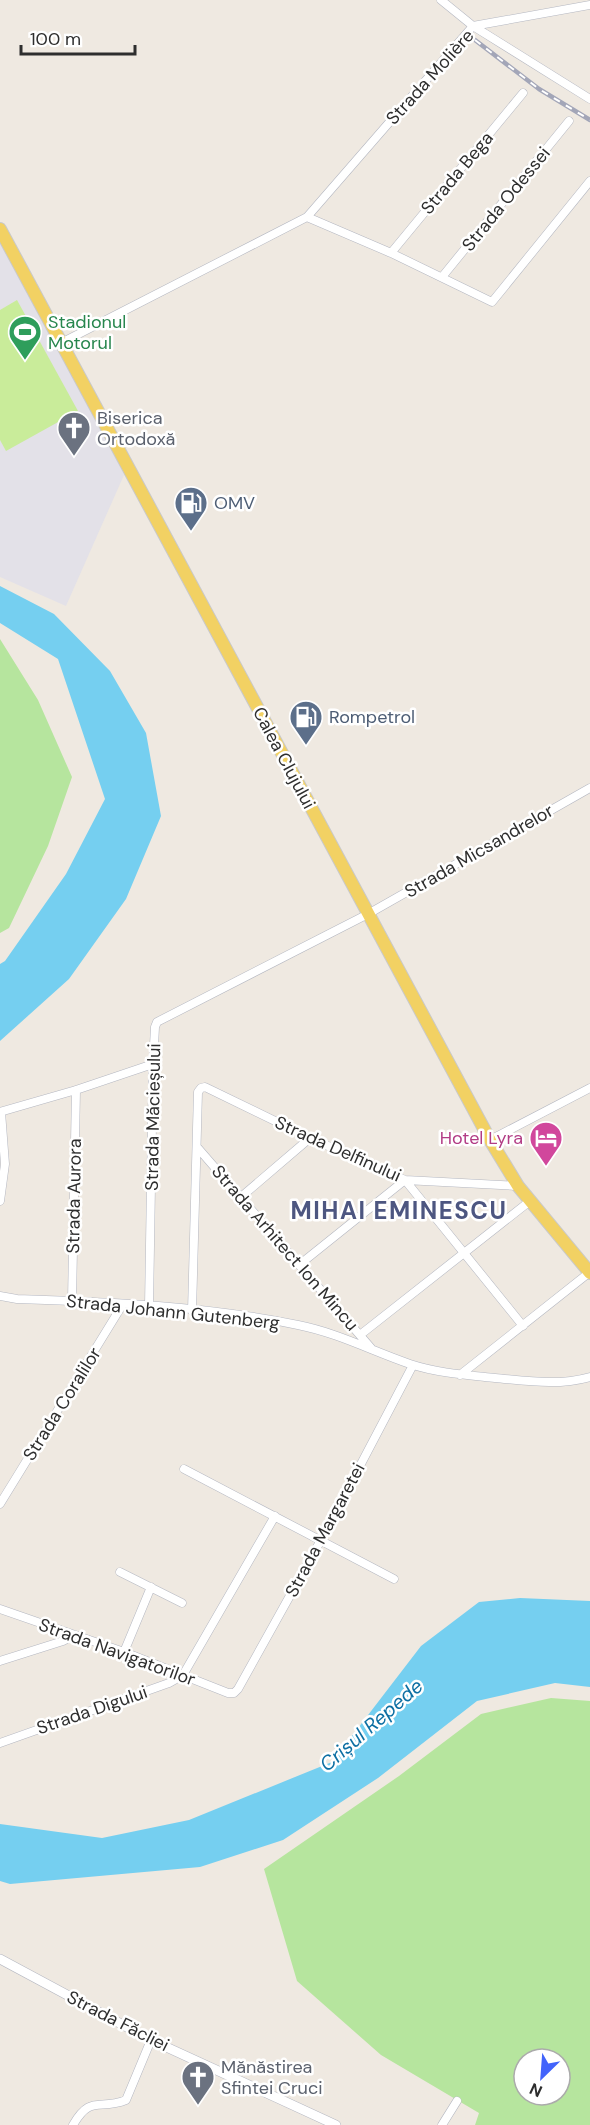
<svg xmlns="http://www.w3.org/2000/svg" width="590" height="2125" font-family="'DM Sans',sans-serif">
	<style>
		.industrial { fill: #e3e1e8 }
		.green { fill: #b6e59e; fill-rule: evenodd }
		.pitch { fill: #c9ec9a }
		.water { fill: #75cff0 }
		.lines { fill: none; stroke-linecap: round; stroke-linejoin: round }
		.minor-casing { stroke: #b4b7c1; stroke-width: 9 }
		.tertiary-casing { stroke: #b4b7c1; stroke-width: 10 }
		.primary-casing { stroke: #c9c9c9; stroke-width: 14 }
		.minor { stroke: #fff; stroke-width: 8 }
		.tertiary { stroke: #fff; stroke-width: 9 }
		.primary { stroke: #f2d163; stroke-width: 12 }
		.rail-casing { stroke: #a3a6b8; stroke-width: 4.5 }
		.rail { stroke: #fff; stroke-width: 2; stroke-dasharray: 7; stroke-linecap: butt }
		.labels { text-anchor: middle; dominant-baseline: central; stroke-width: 5; stroke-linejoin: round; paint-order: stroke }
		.street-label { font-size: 18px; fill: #2e2e2e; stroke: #fff }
		.leisure-label { font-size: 18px; fill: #27864d; stroke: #fff; text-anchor: start }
		.worship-label { font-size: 18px; fill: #5b616d; stroke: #fff; text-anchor: start }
		.service-label { font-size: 18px; fill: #4e5e75; stroke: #fff; text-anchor: start }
		.hotel-label { font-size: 18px; fill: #b23c85; stroke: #fff; text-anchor: end }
		.water-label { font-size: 20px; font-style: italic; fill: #0d6fa3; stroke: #fff }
		.district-label { font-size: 24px; font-weight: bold; letter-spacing: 1.5px; fill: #4d5680; stroke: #fff }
	</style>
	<rect width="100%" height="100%" fill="#efe9e1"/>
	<path class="industrial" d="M0,226L61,343L124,475L66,606L0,577Z"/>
	<path class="green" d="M0,639L38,700L72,777L48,846L9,928L0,933Z
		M551,1698L590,1701V2125H475L479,2113L381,2055L297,1981L264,1869L399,1776L481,1714ZM524,2059H560V2095H524Z"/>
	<path class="pitch" d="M17,300L78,411L6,451L0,440V310Z"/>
	<path class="water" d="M0,586L54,614L110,671L146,733L161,816L126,899L69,979L0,1041V964L5,961L66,874L105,799L58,659L0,623Z
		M520,1598L590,1601V1687L555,1683L477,1701L378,1778L283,1840L200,1867L10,1884L0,1881V1824L102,1838L189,1820L332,1762L421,1646L479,1602Z"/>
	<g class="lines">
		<g class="minor-casing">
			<path id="minor" d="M441,0L473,26L590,99
				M307,217L391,253L492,302L590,181
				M391,253L523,93
				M442,277L569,121
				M61,343L307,217L473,26L590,5
				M0,1112L76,1090L153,1064
				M490,1140L590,1088
				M197,1147L371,1348
				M405,1180L523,1326
				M241,1197L310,1138
				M0,1201L5,1164L1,1112
				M299,1265L405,1180
				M0,1296L17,1299C111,1302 206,1306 298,1325C338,1333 372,1351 410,1364C437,1373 467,1375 495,1378C528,1381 558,1386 590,1377
				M72,1301L76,1090
				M149,1306L153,1064L155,1027L157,1022L368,914L590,788
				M192,1311L198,1092L201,1088L205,1087L310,1138L405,1180L518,1186
				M360,1335L530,1201
				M460,1375L590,1272
				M184,1469L394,1579
				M0,1504L123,1304
				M120,1572L182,1603
				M0,1609L124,1652L228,1693H234L238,1689L321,1540L413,1365
				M124,1652L151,1587
				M0,1661L63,1641L75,1635
				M0,1743L169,1683L183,1675L275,1516
				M73,2125C91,2094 99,2111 126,2100L151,2040
				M442,2125L457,2101"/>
		</g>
		<g class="tertiary-casing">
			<path id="tertiary" d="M0,1959L151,2040L336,2125"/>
		</g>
		<g class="primary-casing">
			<path id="primary" d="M0,229L490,1140L518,1186L590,1273"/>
		</g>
		<use href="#minor" class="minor"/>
		<use href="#tertiary" class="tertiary"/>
		<use href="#primary" class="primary"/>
		<g class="rail-casing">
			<path id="rail" d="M475,40L539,89L590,120"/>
		</g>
		<use href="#rail" class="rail"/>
	</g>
	<defs>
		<g id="stadium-pin" transform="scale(1.725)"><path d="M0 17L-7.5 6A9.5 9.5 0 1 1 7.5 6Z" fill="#2e9e5b" stroke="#fff"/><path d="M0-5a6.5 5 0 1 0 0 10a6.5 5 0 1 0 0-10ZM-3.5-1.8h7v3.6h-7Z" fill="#fff"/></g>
		<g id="church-pin" transform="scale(1.725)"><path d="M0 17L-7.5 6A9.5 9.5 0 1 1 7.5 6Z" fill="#6b7280" stroke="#fff"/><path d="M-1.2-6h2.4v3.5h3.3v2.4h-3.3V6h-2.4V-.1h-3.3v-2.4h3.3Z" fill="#fff"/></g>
		<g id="fuel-pin" transform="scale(1.725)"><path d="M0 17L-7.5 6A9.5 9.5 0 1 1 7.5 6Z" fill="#5c6f8a" stroke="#fff"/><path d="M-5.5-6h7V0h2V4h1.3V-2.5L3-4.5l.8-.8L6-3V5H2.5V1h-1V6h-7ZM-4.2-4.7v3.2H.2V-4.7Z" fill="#fff"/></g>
		<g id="hotel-pin" transform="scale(1.725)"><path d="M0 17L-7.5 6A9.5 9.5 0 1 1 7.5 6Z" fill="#d1479c" stroke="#fff"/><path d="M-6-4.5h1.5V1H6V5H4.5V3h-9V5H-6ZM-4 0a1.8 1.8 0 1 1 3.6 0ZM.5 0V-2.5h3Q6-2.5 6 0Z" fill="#fff"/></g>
	</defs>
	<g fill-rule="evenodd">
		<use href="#stadium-pin" x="25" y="332"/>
		<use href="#church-pin" x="74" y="428"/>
		<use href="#fuel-pin" x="191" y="503"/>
		<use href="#fuel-pin" x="306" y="717"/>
		<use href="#hotel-pin" x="546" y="1138"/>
		<use href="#church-pin" x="198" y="2077"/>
	</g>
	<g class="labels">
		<g class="street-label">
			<text transform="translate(430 77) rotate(-48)">Strada Molière</text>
			<text transform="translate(457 173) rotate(-50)">Strada Bega</text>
			<text transform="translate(506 199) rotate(-51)">Strada Odessei</text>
			<text transform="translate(284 758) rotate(62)">Calea Clujului</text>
			<text transform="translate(479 851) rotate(-30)">Strada Micsandrelor</text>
			<text transform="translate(153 1117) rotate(-89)">Strada Măcieșului</text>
			<text transform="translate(338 1149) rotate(24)">Strada Delfinului</text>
			<text transform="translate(74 1196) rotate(-89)">Strada Aurora</text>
			<text transform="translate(285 1248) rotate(49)">Strada Arhitect Ion Mincu</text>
			<text transform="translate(173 1312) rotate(6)">Strada Johann Gutenberg</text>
			<text transform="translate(62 1404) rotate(-58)">Strada Coralilor</text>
			<text transform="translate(325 1530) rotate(-62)">Strada Margaretei</text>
			<text transform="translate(117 1652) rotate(20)">Strada Navigatorilor</text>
			<text transform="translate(92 1710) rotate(-19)">Strada Digului</text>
			<text transform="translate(118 2021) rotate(27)">Strada Făcliei</text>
		</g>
		<g class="leisure-label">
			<text x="48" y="322">Stadionul<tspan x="48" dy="21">Motorul</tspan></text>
		</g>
		<g class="worship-label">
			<text x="97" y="418">Biserica<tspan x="97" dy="21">Ortodoxă</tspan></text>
			<text x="221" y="2067">Mănăstirea<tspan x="221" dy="21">Sfintei Cruci</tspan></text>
		</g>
		<g class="service-label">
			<text x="214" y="503">OMV</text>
			<text x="329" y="717">Rompetrol</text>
		</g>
		<g class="hotel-label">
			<text x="523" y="1138">Hotel Lyra</text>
		</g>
		<g class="water-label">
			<text transform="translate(371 1725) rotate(-41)">Crișul Repede</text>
		</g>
		<g class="district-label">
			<text x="399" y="1210">MIHAI EMINESCU</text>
		</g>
	</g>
	<g transform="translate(542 2077) rotate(205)"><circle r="28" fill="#ffffff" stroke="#ababab" stroke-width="1.5"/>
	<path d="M0-4.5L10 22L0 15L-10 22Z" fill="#4264fb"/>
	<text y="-9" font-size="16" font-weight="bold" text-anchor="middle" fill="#2e2e2e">N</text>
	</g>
	<path d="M21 45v9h114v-9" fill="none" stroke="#2e2e2e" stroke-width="3"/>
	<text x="30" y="45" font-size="18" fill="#2e2e2e" stroke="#ffffff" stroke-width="4.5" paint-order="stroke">100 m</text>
</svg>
